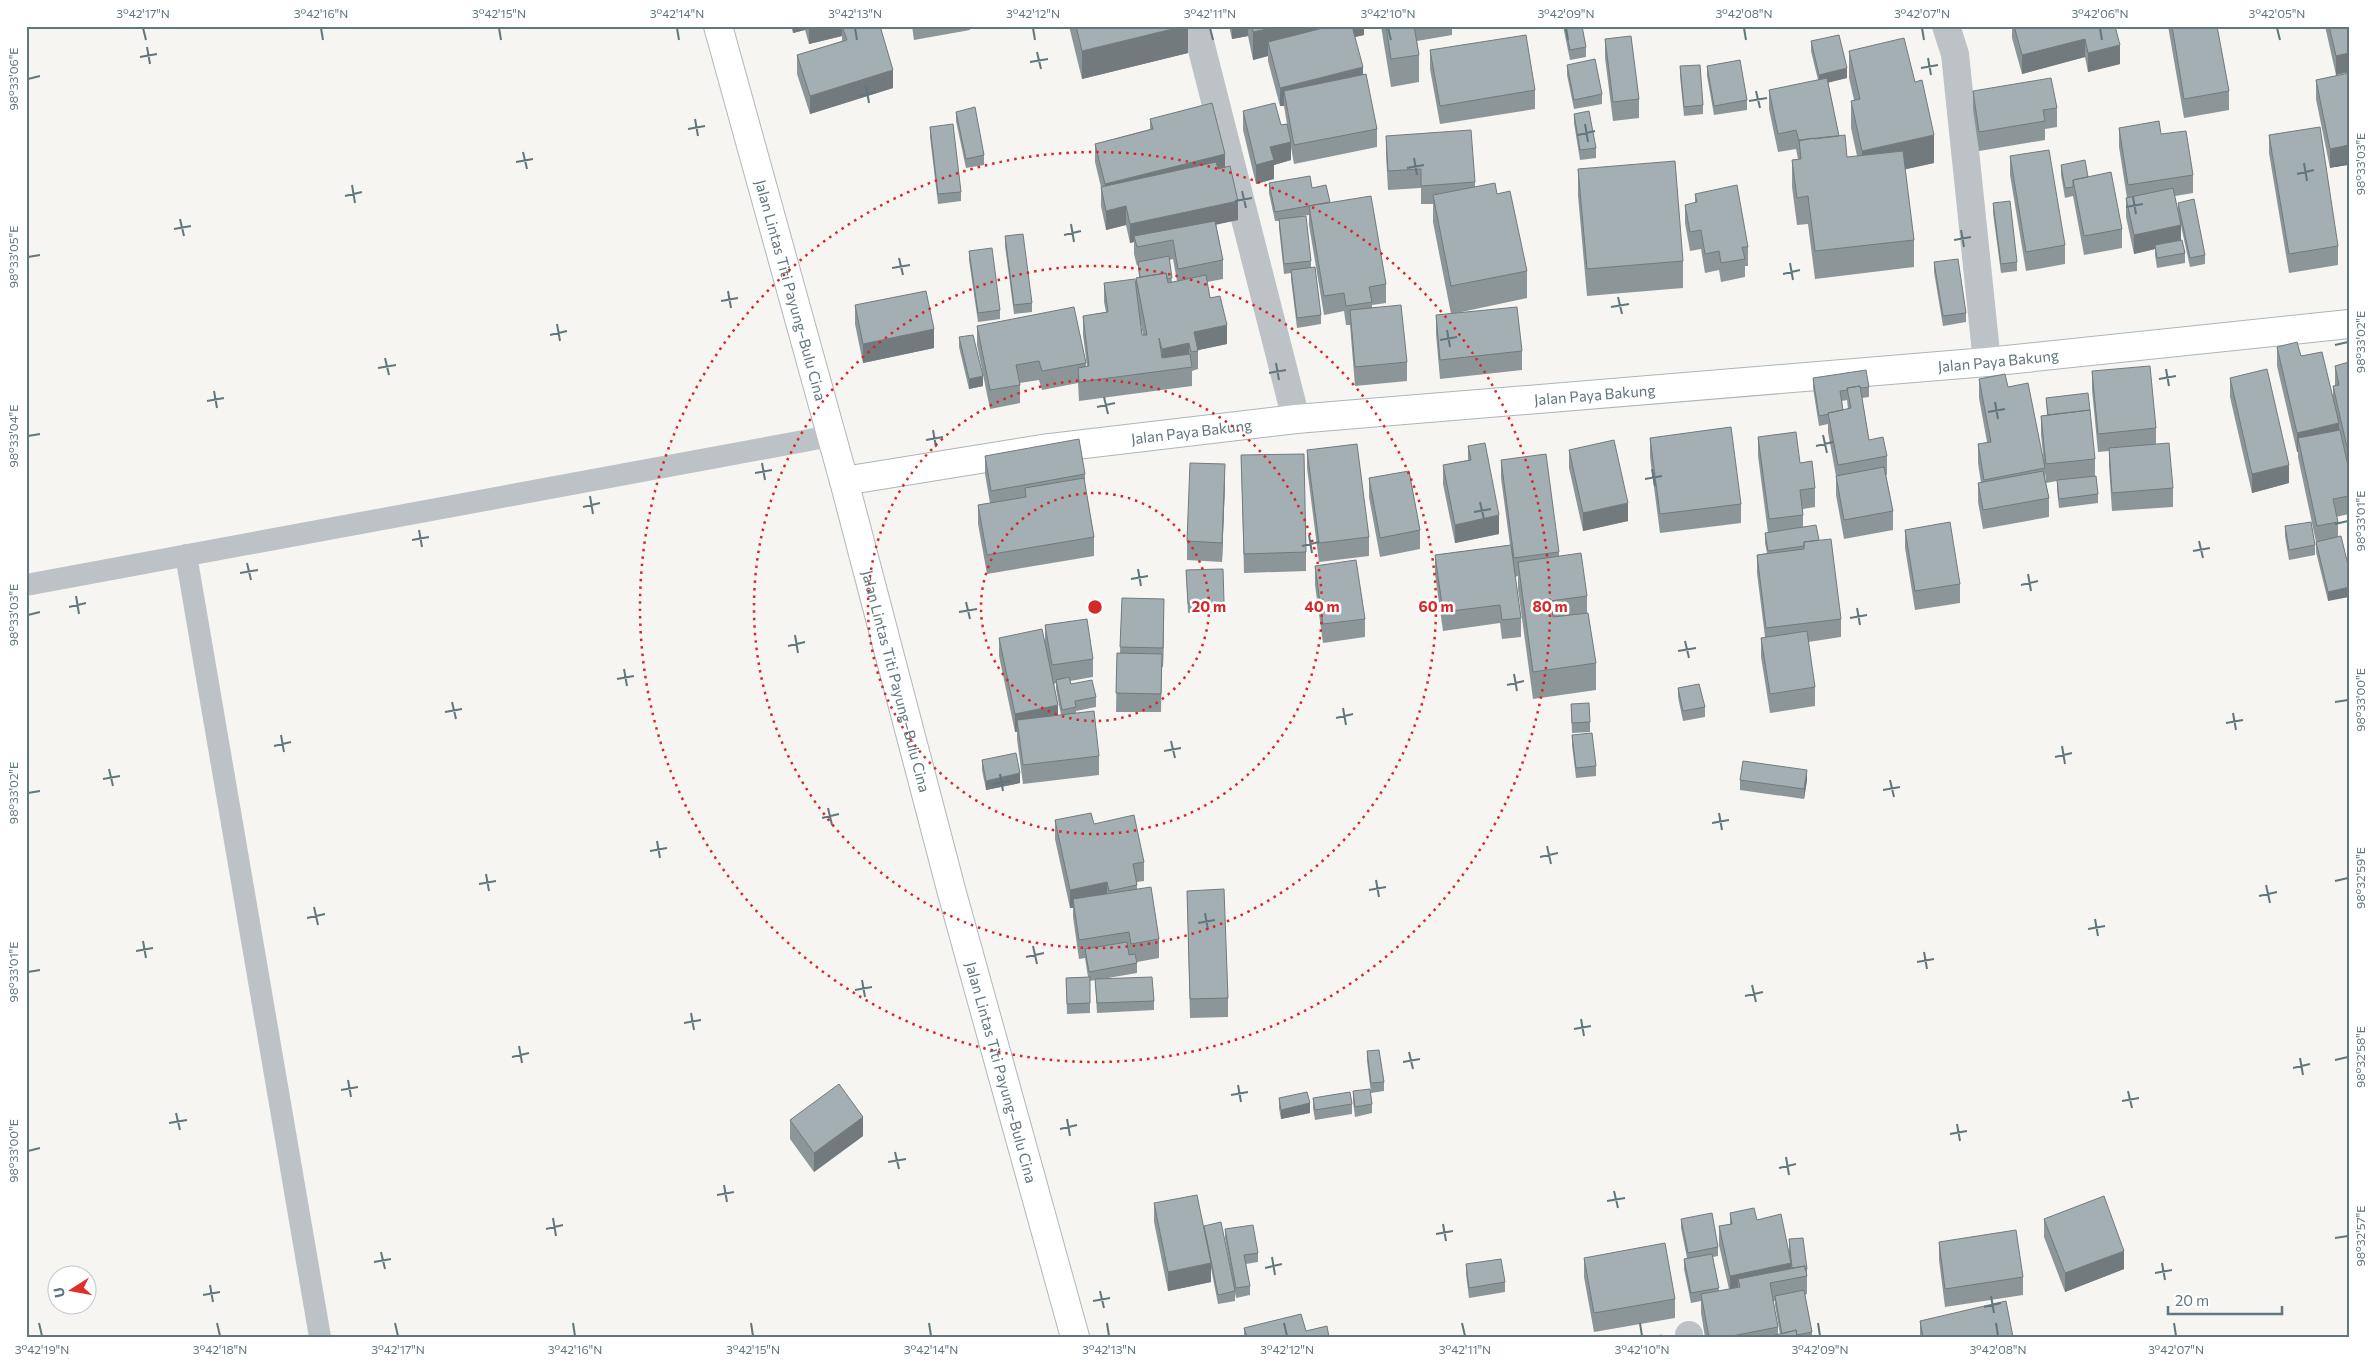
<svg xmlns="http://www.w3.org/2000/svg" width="2375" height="1363" font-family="Commissioner,sans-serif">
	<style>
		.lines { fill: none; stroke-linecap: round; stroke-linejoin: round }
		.secondary-casing { stroke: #acb5b8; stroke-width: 30 }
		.primary-casing { stroke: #b0b6b9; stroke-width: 30 }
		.service { stroke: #bcc2c5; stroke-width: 22 }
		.minor { stroke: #bcc2c5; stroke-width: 28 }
		.secondary { stroke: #fff; stroke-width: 28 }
		.primary { stroke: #fff; stroke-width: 28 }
		.wall { fill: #8c9699; fill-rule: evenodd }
		.shaded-wall { fill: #727a7d }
		.building { fill: #a3afb2; stroke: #727a7d }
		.ticks { fill: none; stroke: #61767d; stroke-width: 2 }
		.ring { fill: none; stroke: #d62828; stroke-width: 2.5; stroke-dasharray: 2.5 5 }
		.labels { text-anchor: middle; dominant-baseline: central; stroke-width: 5; stroke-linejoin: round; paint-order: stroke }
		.street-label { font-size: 15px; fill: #61767d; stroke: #fff }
		.centre { fill: #d62828; stroke: #fff; stroke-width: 2.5 }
		.ring-label { font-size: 15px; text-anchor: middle; font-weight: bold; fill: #d62828; stroke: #fff; stroke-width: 5; stroke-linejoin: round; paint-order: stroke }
		.neatline { fill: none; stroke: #61767d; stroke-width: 2 }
		.ticks-label { font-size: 12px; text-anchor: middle; fill: #61767d }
	</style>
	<rect width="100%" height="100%" fill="#f6f5f2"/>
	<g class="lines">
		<g class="secondary-casing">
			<g id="secondary">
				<path id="s1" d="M844,481L1042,449L1296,419L1987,362L2349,324"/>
			</g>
		</g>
		<g class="primary-casing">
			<g id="primary">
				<path id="s2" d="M718,26L844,481L952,893L1075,1337"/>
			</g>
		</g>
		<path class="service" d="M186,555L320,1337
			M26,585L831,436"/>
		<path class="minor" d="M1196,26L1296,419
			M1946,26L1955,54L1987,362
			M1689,1337V1335"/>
		<use href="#secondary" class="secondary"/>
		<use href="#primary" class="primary"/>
	</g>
	<path class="wall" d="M791,26H880L893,88L810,114L797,74V55L842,41V36L809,44L805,30L793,33Z
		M912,26H970V30L914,40Z
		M1069,26H1188V53L1082,79Z
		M1229,26H1364V35L1355,37L1363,75L1377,129V147L1294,164L1291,147V160L1274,165V179L1256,184L1243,130V111L1281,125L1287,124L1284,106H1280L1268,61V56L1253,60L1248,36L1232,39Z
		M1381,26H1452V35L1417,41L1419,55V82L1391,87Z
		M1563,26H1582L1586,47V57L1570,60Z
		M2007,26H2115L2120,64L2088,72L2085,57L2022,74L2012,38V28L2008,29Z
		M2168,26H2217L2229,91V110L2184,118Z
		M2325,26H2349V72L2336,75Z
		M1605,39L1639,99V118L1613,121L1605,58Z
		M1811,41L1847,78L1828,82L1839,136L1847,157L1857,156L1851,128V101L1854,100L1849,78V51L1934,163L1905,169L1914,240V267L1815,279L1808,224L1797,225L1792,187V160L1798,159L1796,149L1778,152L1769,109V90L1818,80L1811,51Z
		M1430,50L1535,90V109L1440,124L1430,69Z
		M1567,65L1602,94V104L1574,109L1567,75Z
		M1680,66L1703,105V114L1684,116L1680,76Z
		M1707,66L1747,100V110L1714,115L1707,76Z
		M2349,73V164L2330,168L2316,99V80Z
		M1973,91L2057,108V127L2045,129V140L1979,151L1973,110Z
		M956,112L984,155V165L966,168L956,121Z
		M1574,114L1596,148V158L1580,160L1574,123Z
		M1150,119L1225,167L1238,220L1216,224L1223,260V279L1207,282L1210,298L1227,344L1198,350V369L1192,371V386L1079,401L1078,383L1042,390L1039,380L1020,383V403L990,409L977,345V326L1086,363V366H1087L1083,335V316L1106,312L1104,302V283L1136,291V278L1139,277L1138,265L1137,266L1134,254V242L1130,243L1126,225L1106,230L1101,206V187L1095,162V144L1150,129ZM1173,259L1177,281L1172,282L1169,260ZM1139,313L1143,335H1142Z
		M930,127L961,192V201L938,204L930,137Z
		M2119,128L2161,134L2193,175V193L2175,196L2181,240L2185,253V263L2157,268L2155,255V249L2134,254L2126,217V198H2127L2119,147Z
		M2269,135L2338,246V265L2289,273L2269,153Z
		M1386,136L1475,182V187L1497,194L1527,271V298L1452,314L1522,351V370L1440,379L1436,334V315L1451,314L1433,222V204H1421V188L1388,190L1386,155Z
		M2010,156L2065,245V264L2026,271L2010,175Z
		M2061,165L2088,177L2122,229V248L2084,255L2073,196L2065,198L2061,175Z
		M1578,169L1683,261V288L1587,296L1578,196Z
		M1269,183L1312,188L1326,185L1330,203L1386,284V303L1372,305V307L1407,362V381L1355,386L1350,325H1346L1344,311L1324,315L1309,225V215L1302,216L1311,261V267L1321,315V324L1297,328L1291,279V273L1284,274L1279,228V221H1275L1269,193Z
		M1695,194L1748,247V266H1745V277L1721,282L1719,270L1705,273L1701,249L1690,251L1685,223V205L1695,203Z
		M1993,203L2017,262V271L2001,273L1993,213Z
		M2178,203L2205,255V264L2190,267L2178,212Z
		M1005,236L1032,303V312L1014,314L1005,246Z
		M969,251L1000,310V319L978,322L969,260Z
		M1934,262L1966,313V322L1943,326L1934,272Z
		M855,305L934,348L863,363L855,324Z
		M959,337L983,386L969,389L959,347Z
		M2349,345V514L2336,517L2338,522V537L2328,601L2316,552V542L2298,457V452H2297L2277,366V347L2301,356L2333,399V386H2335V366L2349,363Z
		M2092,371L2156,428V444L2173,488V507L2112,511L2109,466V451L2098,452L2092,390Z
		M1813,378L1869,387V397L1862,398L1869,440L1887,456V475H1886L1893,511V530L1844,539L1836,495V476L1828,432V424L1819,426L1813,388ZM1847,400L1848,409L1843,410L1842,401Z
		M2230,378L2289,483L2252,493L2230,397Z
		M1979,379L2008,387L2044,464L2041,435V416L2047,415L2046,398L2095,459V476L2098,494V503L2059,508L2057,490V481L2046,483L2045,472V478L2049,498V517L1983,529L1978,502V483H1981L1978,463V444L1987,442L1979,398Z
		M1758,437L1800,463L1815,488V507L1803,509V527L1819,540L1841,619V637L1808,642L1815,687V706L1770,713L1761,657V638L1765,637L1757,573V555L1767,553L1765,543V533H1768L1758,456Z
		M1650,438L1741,504V523L1660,533L1650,457Z
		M1468,446L1499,534L1455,543L1443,484V465L1468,460Z
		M1307,450L1369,537V556L1319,562L1307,468Z
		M1569,450L1628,521L1583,531L1569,468Z
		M1241,455L1306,552V571L1244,573Z
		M985,456L1085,474V484L1094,537V556L987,574L978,524V505L990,503L985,474Z
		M1501,460L1559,552V556L1587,596V613L1596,663V690L1533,699L1518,589V576L1515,577L1521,618V637L1502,639L1500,623L1443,631L1435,574V555L1510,545L1501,478Z
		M1369,478L1420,530V549L1380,557L1369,497Z
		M1225,483L1222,562L1187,560V541Z
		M2285,526L2315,545V555L2289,560L2285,536Z
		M1905,530L1960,584V603L1915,610L1905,548Z
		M1315,566L1365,619V637L1323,643L1315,585Z
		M1186,570L1224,602V612L1188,613Z
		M1122,598L1164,618L1163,667H1162L1161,712H1116L1117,653H1120Z
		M1045,625L1093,659V677L1070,681L1071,684L1096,697V707L1076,711V713L1099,756V775L1023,784L1017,739V732H1015L999,656V638L1045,641ZM1056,683V689L1061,715H1058L1054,684Z
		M1678,688L1705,707V717L1683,721L1678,697Z
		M1571,704L1590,722V732L1572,733Z
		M1572,735L1596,766V776L1576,778L1572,745Z
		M982,760L1020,783L986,790L982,770Z
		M1740,780H1807L1804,799L1740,790Z
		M1055,820L1094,824L1144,862V881L1137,882V889L1159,939V958L1137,962V973L1102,979L1154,1001V1010L1097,1013L1095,980L1090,981V1013L1067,1014L1066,978L1088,977L1085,958L1079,959L1073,917V908H1070L1055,839Z
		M1187,891L1228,998V1017L1190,1018Z
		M1367,1051L1384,1082V1091L1371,1093L1367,1061Z
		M1353,1091L1372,1104V1113L1355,1117L1353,1101Z
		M1279,1098L1310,1113L1281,1119L1279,1108Z
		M1313,1098L1352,1104V1114L1315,1120L1313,1108Z
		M790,1120L863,1136L814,1172L790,1139Z
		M1154,1203L1204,1231V1226L1235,1291V1301L1218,1304L1211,1268V1282L1168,1291L1154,1222Z
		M1730,1213L1757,1220L1789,1254V1239L1807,1269V1294L1805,1295L1812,1332V1337H1705L1701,1313V1301L1691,1303L1684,1269V1259L1687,1258L1681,1228V1219L1718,1247V1256L1713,1257L1719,1291L1729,1289L1719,1245V1226L1730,1224ZM1773,1301H1775V1305L1780,1334H1778V1327Z
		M2044,1219L2124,1269L2065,1292L2044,1237Z
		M1225,1229L1258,1253V1262L1246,1264L1250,1286V1295L1236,1298L1225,1238Z
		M1939,1242L2023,1277V1295L1945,1307L1939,1260Z
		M1584,1258L1675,1299V1318L1594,1332L1584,1277Z
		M1466,1264L1505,1282V1292L1469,1298L1466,1274Z
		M1920,1321L2013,1337H1920Z
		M1244,1328L1306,1331L1329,1337H1244Z"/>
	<path class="shaded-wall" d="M793,26H805V30L793,33Z
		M809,26H842V36L809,44Z
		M1185,26H1188V53L1082,79V51Z
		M1232,26H1248V36L1232,39Z
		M1280,26H1364V35L1272,55L1268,42V56L1253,60V32Z
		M2008,26H2012V28L2008,29Z
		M2085,39V57L2022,74V55Z
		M2120,45V64L2088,72V53Z
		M2349,53V72L2336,75V56Z
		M1363,67V86L1284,91V106H1280V88Z
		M1847,68V78L1819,85V75Z
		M893,70V88L810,114V96Z
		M1934,135V163L1862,179V151Z
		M1291,142V160L1274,165V179L1256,184V165L1270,147Z
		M2349,145V164L2330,168V149Z
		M1225,154V172L1105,203V184Z
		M1238,201V220L1136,242L1134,236V242L1130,243V224Z
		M1126,206V225L1106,230V211Z
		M2181,225V244L2155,245V249L2134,254V235Z
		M1227,325V344L1194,351V332Z
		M934,329V348L863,363V344Z
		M1189,343V362L1162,368V349Z
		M983,376V386L969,389V379Z
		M2339,423V442L2298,438V452H2297V433Z
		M2347,447H2349V465L2347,459Z
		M1225,464V483L1222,562V543Z
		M2289,465V483L2252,493V474Z
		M1628,503V521L1583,531V513Z
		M1499,515V534L1455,543V525Z
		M2349,587V597L2328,601V592Z
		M1164,599V618L1163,667V648Z
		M1058,705V723L1017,720V732H1015V714Z
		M1807,770V780L1804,799V789Z
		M1020,773V783L986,790V781Z
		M1107,882V900L1073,899V908H1070V890Z
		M1310,1103V1113L1281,1119V1110Z
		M863,1117V1136L814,1172V1153Z
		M2124,1251V1269L2065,1292V1273Z
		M1211,1263V1282L1168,1291V1272Z
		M1791,1263V1279L1740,1287L1738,1279V1293L1730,1295V1276Z"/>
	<path class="building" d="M842,26H880L893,70L810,96L797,55L847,40Z
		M1076,26H1185L1082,51Z
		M1252,26H1280L1253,32Z
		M1331,26H1352L1363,67L1280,88L1268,42Z
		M1386,26H1414L1419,55L1391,59Z
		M1565,26H1582L1586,47L1570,50Z
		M2014,26H2115L2120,45L2088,53L2085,39L2022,55Z
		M2172,26H2217L2229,91L2184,99Z
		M2329,26H2349V53L2336,56Z
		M1526,35L1535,90L1440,106L1430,50Z
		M1839,35L1847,68L1819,75L1811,41Z
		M1631,36L1639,99L1613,102L1605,39Z
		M1904,38L1915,82L1922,80L1934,135L1862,151L1851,101L1860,99L1849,51Z
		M1595,59L1602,94L1574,100L1567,65Z
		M1740,60L1747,100L1714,106L1707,66Z
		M1700,65L1703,105L1684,107L1680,66Z
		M2349,73V145L2330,149L2316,80Z
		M1366,74L1377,129L1294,145L1284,91Z
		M1827,78L1839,136L1814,139L1813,138L1799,141L1796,130L1778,134L1769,90Z
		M2051,78L2057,108L2043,110L2045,121L1979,132L1973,91Z
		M1212,103L1225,154L1105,184L1095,144L1153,129L1150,119Z
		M1275,103L1281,125L1287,124L1291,142L1270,147L1274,160L1256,165L1243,111Z
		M975,107L984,155L966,159L956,112Z
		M1589,111L1596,148L1580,150L1574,114Z
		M2159,121L2161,134L2186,131L2193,175L2128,185L2119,128Z
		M953,124L961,192L938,194L930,127Z
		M2320,127L2338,246L2289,254L2269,135Z
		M1471,130L1475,182L1421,186V169L1388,171L1386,136Z
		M1845,135L1847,157L1903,151L1914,240L1815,251L1808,196L1797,198L1792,160L1801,159L1799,140Z
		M2049,150L2065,245L2026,252L2010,156Z
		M2085,160L2088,177L2073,180V187L2065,188L2061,165Z
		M1675,161L1683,261L1587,269L1578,169Z
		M1216,162L1218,169L1230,166L1238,201L1130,224L1126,206L1106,211L1101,187Z
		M2111,172L2122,229L2084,236L2073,180Z
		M1310,176L1312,188L1326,185L1330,202L1275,212L1269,183Z
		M1495,183L1497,194L1510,191L1527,271L1451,286L1433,195Z
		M1737,185L1748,247H1742L1745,259L1721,263L1719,251L1705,254L1701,230L1690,232L1685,205L1697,202L1695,194Z
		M2173,188L2181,225L2134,235L2126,198Z
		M1371,196L1386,284L1369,287L1372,302L1346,306L1344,293L1324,296L1309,206Z
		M2194,199L2205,255L2190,258L2178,203Z
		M2010,201L2017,262L2001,264L1993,203Z
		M1306,216L1311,261L1284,264L1279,219Z
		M1215,221L1223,260L1178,269L1173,240L1137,247L1134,236Z
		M1023,234L1032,303L1014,305L1005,236Z
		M2182,240L2185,253L2157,258L2155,245Z
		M992,248L1000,310L978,313L969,251Z
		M1169,256L1172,278L1167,279L1166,273L1140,277L1138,262Z
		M1958,259L1966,313L1943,316L1934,262Z
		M1315,267L1321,315L1297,318L1291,270Z
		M1166,273L1168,283L1206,275L1210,298L1220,296L1227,325L1194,332L1198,351L1191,352L1189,343L1162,349L1159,338L1162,358L1190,354L1192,367L1079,382L1078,368L1089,366L1083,316L1108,312L1104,283L1135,279L1142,335H1147L1136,278Z
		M926,291L934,329L863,344L855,305Z
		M1401,305L1407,362L1355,367L1350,310Z
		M1074,307L1086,363L1042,371L1039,361L1016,365L1020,385L990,390L977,326Z
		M1517,307L1522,351L1440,360L1436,315Z
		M973,335L983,376L969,379L959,337Z
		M2297,342L2301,356L2322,352L2339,423L2297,433L2277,347Z
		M2349,362V447H2347L2333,386L2339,385L2335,366Z
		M2150,366L2156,428L2098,434L2092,371Z
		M2267,369L2289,465L2252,474L2230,378Z
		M1866,370L1869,387L1860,388V386L1847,388L1848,390L1840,391L1843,410L1828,413L1829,414L1819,416L1813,378Z
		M2005,374L2008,387L2028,383L2045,468L1984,480L1978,444L1991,442L1979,379Z
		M1860,386L1869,440L1883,437L1887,456L1838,465L1828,413L1851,408L1847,388Z
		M2088,393L2090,410L2048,415L2046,398Z
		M2090,410L2095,459L2046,464L2041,416Z
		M1731,427L1741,504L1660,514L1650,438Z
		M2340,430L2349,470V496L2333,499L2338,522L2317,526L2298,438Z
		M1796,432L1800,463L1812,461L1815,488L1800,490L1803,515L1769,519L1758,437Z
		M1079,439L1085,474L991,491L985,456Z
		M1614,440L1628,503L1583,513L1569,450Z
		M1485,443L1499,515L1455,525L1443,465L1471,460L1468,446Z
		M2169,443L2173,488L2112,493L2109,448Z
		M1357,444L1369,537L1319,543L1307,450Z
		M1304,454L1306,552L1244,554L1241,455Z
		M1546,454L1559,552L1514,558L1501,460Z
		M1190,463L1225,464L1222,543L1187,541Z
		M1884,467L1893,511L1844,520L1836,476Z
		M1409,471L1420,530L1380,538L1369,478Z
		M2043,471L2049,498L1983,510L1978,483Z
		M2096,476L2098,494L2059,499L2057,480Z
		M1084,478L1094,537L987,555L978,505L1026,497L1025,488Z
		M1950,522L1960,584L1915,591L1905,530Z
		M2311,522L2315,545L2289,550L2285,526Z
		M1816,525L1819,540L1804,542V546L1768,551L1765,533Z
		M2341,536L2349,569V587L2328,592L2316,542Z
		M1831,539L1841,619L1766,628L1757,555L1804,549V542Z
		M1511,545L1521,618L1502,620L1500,605L1443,612L1435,555Z
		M1581,553L1587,596L1550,601L1553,617L1588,613L1596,663L1533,672L1518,562Z
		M1356,560L1365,619L1323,624L1315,566Z
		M1223,569L1224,602L1188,604L1186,570Z
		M1122,598L1164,599L1163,648L1120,647Z
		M1087,619L1093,659L1052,665L1045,625Z
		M1042,629L1058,705L1015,714L999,638Z
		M1807,631L1815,687L1770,694L1761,638Z
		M1117,653L1162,654L1161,694L1116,693Z
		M1069,677L1071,684L1092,680L1096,697L1075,701L1076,707L1062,710L1056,680Z
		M1699,684L1705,707L1683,711L1678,688Z
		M1589,703L1590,722L1572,723L1571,704Z
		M1094,711L1099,756L1023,765L1017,720Z
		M1592,733L1596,766L1576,768L1572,735Z
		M1016,753L1020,773L986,781L982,760Z
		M1743,761L1807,770L1804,789L1740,780Z
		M1091,813L1094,824L1134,815L1144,862L1133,864L1137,885L1109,891L1107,882L1070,890L1055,820Z
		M1151,887L1159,939L1131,944L1129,932L1079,940L1073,899Z
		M1224,889L1228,998L1190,999L1187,891Z
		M1127,942L1129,955L1135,954L1137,963L1089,972L1085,949Z
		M1090,977V1003L1067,1004L1066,978Z
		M1152,977L1154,1001L1097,1003L1095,979Z
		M1379,1050L1384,1082L1371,1083L1367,1051Z
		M839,1084L863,1117L814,1153L790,1120Z
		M1370,1089L1372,1104L1355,1107L1353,1091Z
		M1307,1092L1310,1103L1281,1110L1279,1098Z
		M1350,1092L1352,1104L1315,1110L1313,1098Z
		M1197,1195L1211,1263L1168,1272L1154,1203Z
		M2104,1196L2124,1251L2065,1273L2044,1219Z
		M1754,1208L1757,1220L1781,1214L1791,1263L1730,1276L1719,1226L1732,1224L1730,1213Z
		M1712,1213L1718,1247L1688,1253L1681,1219Z
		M1221,1222L1235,1291L1218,1295L1204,1226Z
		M1253,1225L1258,1253L1244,1255L1250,1286L1236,1288L1225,1229Z
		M2016,1230L2023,1277L1945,1289L1939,1242Z
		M1803,1238L1807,1269L1805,1270V1266L1792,1268L1789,1239Z
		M1665,1243L1675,1299L1594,1313L1584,1258Z
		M1712,1254L1719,1288L1691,1293L1684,1259Z
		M1501,1259L1505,1282L1469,1288L1466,1264Z
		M1805,1266L1807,1276L1770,1283L1778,1327L1727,1337H1709L1701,1294L1740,1287L1738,1279Z
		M1804,1290L1812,1332L1797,1335L1796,1330L1782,1334L1775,1296Z
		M2006,1301L2013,1337H1923L1920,1321Z
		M1301,1314L1306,1331L1327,1326L1329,1337H1247L1244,1328Z
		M1796,1330L1797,1337H1767Z
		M1662,1335V1337H1651Z"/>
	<path class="ticks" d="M143,28L146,40M321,28L323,40M499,28L501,40M677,28L679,40M855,28L857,40M1033,28L1035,40M1210,28L1213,40M1388,28L1391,40M1566,28L1568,40M1744,28L1746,40M1922,28L1924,40M2100,28L2102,40M2277,28L2280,40M147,47L150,64M1037,52L1041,69M140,57L157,54M1928,58L1931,75M1030,62L1048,59M1921,68L1938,65M28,79L40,76M866,86L869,103M1756,91L1760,108M859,96L876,92M1749,101L1767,98M695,119L698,136M1585,124L1588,142M688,129L705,126M1578,135L1595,131M523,152L527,169M1414,158L1417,175M516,162L533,159M2304,163L2307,181M2335,166L2348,164M1407,168L1424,165M2297,174L2314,170M352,185L355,203M1242,191L1246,208M345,196L362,192M2133,197L2136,214M1235,201L1252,198M2126,207L2143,204M180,219L184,236M1071,224L1074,242M174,229L191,226M1961,230L1964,247M1064,235L1081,231M1954,240L1971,237M28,257L40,255M899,258L903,275M1790,263L1793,280M892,268L910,265M1783,274L1800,270M728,291L731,308M1618,297L1622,314M721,301L738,298M1611,307L1629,304M557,324L560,341M1447,330L1450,347M550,335L567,331M1440,340L1457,337M2335,345L2348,342M385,358L389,375M1276,363L1279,380M378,368L396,365M2166,369L2169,386M1269,373L1286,370M2159,379L2176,376M214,391L217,408M1104,397L1108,414M207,401L224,398M1995,402L1998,419M1097,407L1115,403M1988,412L2005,409M933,430L936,447M1823,435L1827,453M28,436L40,434M926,440L943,437M1816,446L1833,442M762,463L765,480M1652,469L1655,486M755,473L772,470M1645,479L1662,476M590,496L593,514M1480,502L1484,519M583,507L600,503M1474,512L1491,509M2335,524L2348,521M419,530L422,547M1309,535L1312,553M412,540L429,537M2199,541L2203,558M1302,546L1319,542M2193,551L2210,548M247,563L251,580M1138,569L1141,586M240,573L258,570M2028,574L2031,591M1131,579L1148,576M2021,585L2038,581M76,596L79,614M966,602L970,619M69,607L86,603M1857,608L1860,625M959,612L977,609M28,615L40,612M1850,618L1867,615M795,635L798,653M1685,641L1689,658M788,646L805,642M1678,651L1696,648M624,669L627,686M1514,674L1517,691M617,679L634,676M1507,685L1524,681M452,702L456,719M2335,702L2348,700M1343,708L1346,725M445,712L462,709M2233,713L2236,730M1336,718L1353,714M2226,723L2243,720M281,735L284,752M1171,741L1175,758M274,746L291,742M2062,746L2065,764M1164,751L1181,748M2055,757L2072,753M109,769L113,786M1000,774L1003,791M103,779L120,776M1890,780L1894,797M993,784L1010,781M1883,790L1900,787M28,793L40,791M828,808L832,825M1719,813L1722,830M822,818L839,814M1712,823L1729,820M657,841L660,858M1547,846L1551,864M650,851L667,848M1540,857L1558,853M486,874L489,891M1376,880L1379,897M2335,881L2348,878M479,884L496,881M2266,885L2270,903M1369,890L1386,887M2259,896L2277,892M314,907L318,925M1205,913L1208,930M307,918L325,914M2095,919L2098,936M1198,923L1215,920M2088,929L2105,926M143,941L146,958M1033,946L1037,964M136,951L153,948M1924,952L1927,969M1026,957L1044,953M1917,962L1934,959M28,972L40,970M862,980L865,997M1752,985L1756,1002M855,990L872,987M1745,996L1763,992M691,1013L694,1030M1581,1019L1584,1036M684,1023L701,1020M1574,1029L1591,1026M519,1046L522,1063M1409,1052L1413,1069M512,1057L529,1053M2300,1058L2303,1075M2335,1060L2348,1057M1403,1062L1420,1059M2293,1068L2310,1064M348,1080L351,1097M1238,1085L1241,1102M341,1090L358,1087M2128,1091L2132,1108M1231,1095L1248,1092M2122,1101L2139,1098M176,1113L180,1130M1067,1119L1070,1136M169,1123L187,1120M1957,1124L1960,1141M1060,1129L1077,1125M1950,1134L1967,1131M28,1151L40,1148M895,1152L899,1169M1786,1157L1789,1175M888,1162L906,1159M1779,1168L1796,1164M724,1185L727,1202M1614,1191L1618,1208M717,1195L734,1192M1607,1201L1625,1198M553,1218L556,1236M1443,1224L1446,1241M546,1229L563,1225M1436,1234L1453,1231M2335,1238L2348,1236M381,1252L385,1269M1272,1257L1275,1275M374,1262L391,1259M2162,1263L2165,1280M1265,1268L1282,1264M2155,1273L2172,1270M210,1285L213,1302M1100,1291L1104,1308M203,1295L220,1292M1991,1296L1994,1313M1093,1301L1110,1298M1984,1307L2001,1303M39,1323L42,1336M217,1323L220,1336M395,1323L398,1336M573,1323L575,1336M751,1323L753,1336M929,1323L931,1336M1107,1323L1109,1336M1284,1323L1287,1336M1462,1323L1465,1336M1640,1323L1642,1336M1818,1323L1820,1336M1996,1323L1998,1336M2174,1323L2176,1336"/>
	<g class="ring">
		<circle cx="1095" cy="607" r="114"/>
		<circle cx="1095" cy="607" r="227"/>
		<circle cx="1095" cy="607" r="341"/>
		<circle cx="1095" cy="607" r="455"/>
	</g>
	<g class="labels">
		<g class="street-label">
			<text stroke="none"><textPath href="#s2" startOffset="274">Jalan Lintas Titi Payung–Bulu Cina</textPath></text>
			<text stroke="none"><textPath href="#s1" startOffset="1161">Jalan Paya Bakung</textPath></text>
			<text stroke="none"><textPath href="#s1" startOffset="756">Jalan Paya Bakung</textPath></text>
			<text stroke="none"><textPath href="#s1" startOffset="351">Jalan Paya Bakung</textPath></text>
			<text stroke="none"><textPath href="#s2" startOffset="679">Jalan Lintas Titi Payung–Bulu Cina</textPath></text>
			<text stroke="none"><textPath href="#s2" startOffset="1084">Jalan Lintas Titi Payung–Bulu Cina</textPath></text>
		</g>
	</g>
	<circle cx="1095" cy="607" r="8" class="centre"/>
	<g class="ring-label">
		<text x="1209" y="612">20 m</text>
		<text x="1322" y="612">40 m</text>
		<text x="1436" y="612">60 m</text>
		<text x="1550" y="612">80 m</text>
	</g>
	<rect width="2375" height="1363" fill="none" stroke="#ffffff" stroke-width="55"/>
	<g transform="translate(72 1290) rotate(259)"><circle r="24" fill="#ffffff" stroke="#c0c8cb"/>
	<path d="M0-4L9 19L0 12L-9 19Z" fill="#df2f29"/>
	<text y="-8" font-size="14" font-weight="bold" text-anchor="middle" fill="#61767d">U</text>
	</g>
	<path d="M2168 1306v8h114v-8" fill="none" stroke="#61767d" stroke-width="2.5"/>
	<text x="2175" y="1306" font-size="15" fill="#61767d" stroke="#ffffff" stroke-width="4" paint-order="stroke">20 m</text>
	<rect x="28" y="28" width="2320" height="1308" class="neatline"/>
	<g class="ticks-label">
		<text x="143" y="18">3°42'17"N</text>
		<text x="321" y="18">3°42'16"N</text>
		<text x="499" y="18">3°42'15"N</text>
		<text x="677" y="18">3°42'14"N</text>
		<text x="855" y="18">3°42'13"N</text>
		<text x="1033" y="18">3°42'12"N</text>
		<text x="1210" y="18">3°42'11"N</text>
		<text x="1388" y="18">3°42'10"N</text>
		<text x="1566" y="18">3°42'09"N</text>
		<text x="1744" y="18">3°42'08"N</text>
		<text x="1922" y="18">3°42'07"N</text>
		<text x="2100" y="18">3°42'06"N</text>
		<text x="2277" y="18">3°42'05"N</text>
		<text transform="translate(14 79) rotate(-90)" y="4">98°33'06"E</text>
		<text transform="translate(2361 164) rotate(-90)" y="4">98°33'03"E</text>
		<text transform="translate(14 257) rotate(-90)" y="4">98°33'05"E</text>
		<text transform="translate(2361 342) rotate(-90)" y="4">98°33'02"E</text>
		<text transform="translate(14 436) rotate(-90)" y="4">98°33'04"E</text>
		<text transform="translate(2361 521) rotate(-90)" y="4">98°33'01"E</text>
		<text transform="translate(14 615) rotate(-90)" y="4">98°33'03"E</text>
		<text transform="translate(2361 700) rotate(-90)" y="4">98°33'00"E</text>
		<text transform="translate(14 793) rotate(-90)" y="4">98°33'02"E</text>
		<text transform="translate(2361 878) rotate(-90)" y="4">98°32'59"E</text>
		<text transform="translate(14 972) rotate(-90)" y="4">98°33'01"E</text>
		<text transform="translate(2361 1057) rotate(-90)" y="4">98°32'58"E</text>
		<text transform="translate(14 1151) rotate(-90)" y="4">98°33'00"E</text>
		<text transform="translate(2361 1236) rotate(-90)" y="4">98°32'57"E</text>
		<text x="42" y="1354">3°42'19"N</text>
		<text x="220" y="1354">3°42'18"N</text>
		<text x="398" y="1354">3°42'17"N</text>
		<text x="575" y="1354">3°42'16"N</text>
		<text x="753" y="1354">3°42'15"N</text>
		<text x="931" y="1354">3°42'14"N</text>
		<text x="1109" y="1354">3°42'13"N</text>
		<text x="1287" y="1354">3°42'12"N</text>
		<text x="1465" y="1354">3°42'11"N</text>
		<text x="1642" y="1354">3°42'10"N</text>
		<text x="1820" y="1354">3°42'09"N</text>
		<text x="1998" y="1354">3°42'08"N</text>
		<text x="2176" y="1354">3°42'07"N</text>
	</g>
</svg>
